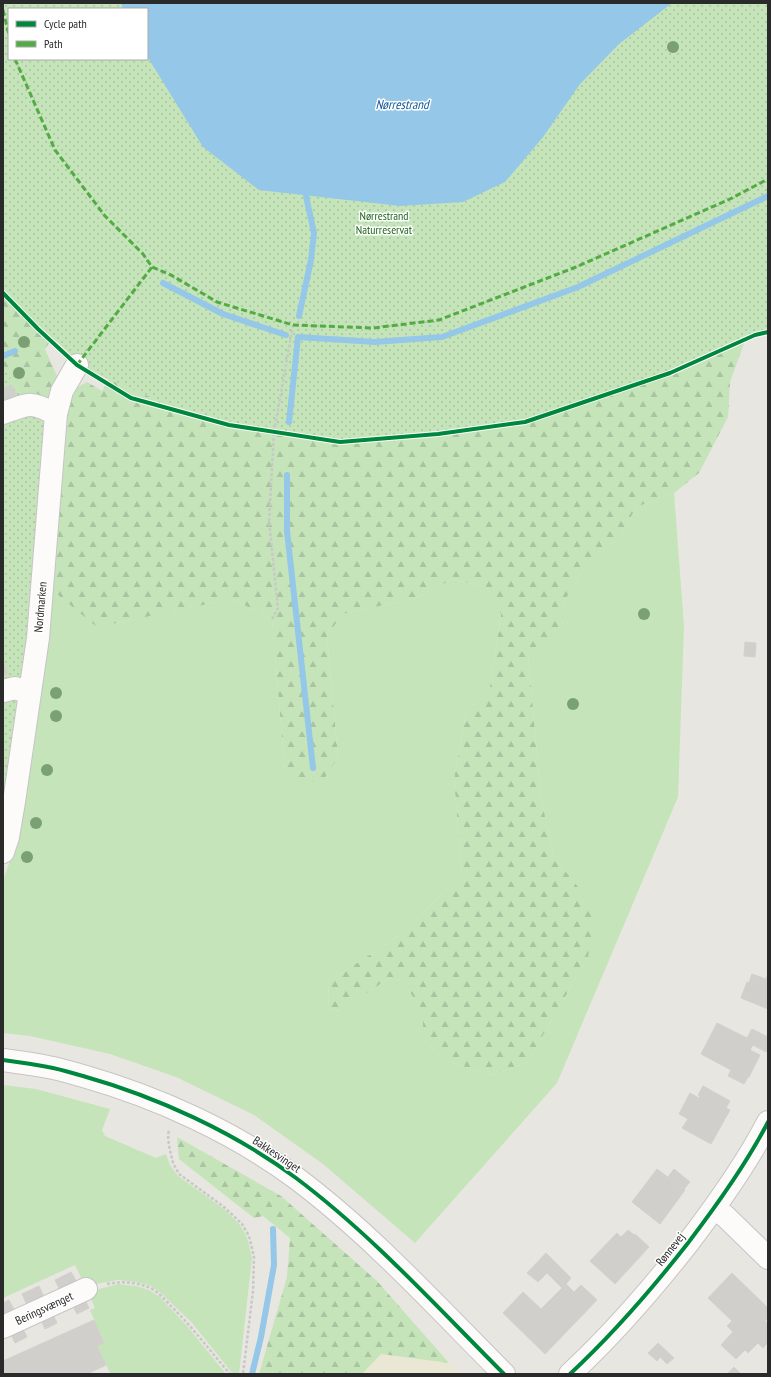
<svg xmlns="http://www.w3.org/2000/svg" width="771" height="1377" font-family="'PT Sans Narrow',sans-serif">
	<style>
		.education { fill: #ebe7d5 }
		.grass { fill: #c5e4ba }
		.forest { fill: url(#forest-firs) }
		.park { fill: url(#park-dots); fill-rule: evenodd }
		.water { fill: #95c7e8 }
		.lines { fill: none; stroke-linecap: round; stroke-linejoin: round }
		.stream { stroke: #95c7e8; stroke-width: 6 }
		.building { fill: #d1cfcb; stroke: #d3d1cc }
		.minor-casing { stroke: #c6c5c5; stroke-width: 24 }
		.path { stroke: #c8c8c7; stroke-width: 2.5; stroke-dasharray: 3 2; stroke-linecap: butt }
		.minor { stroke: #fcfbfa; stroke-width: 22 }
		.quiet { stroke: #53ab44; stroke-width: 3; stroke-dasharray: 6 3; stroke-linecap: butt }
		.cycleway-casing { stroke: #fff; stroke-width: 6 }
		.cycleway { stroke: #00873e; stroke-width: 4 }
		.tree { fill: #7aa074 }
		.labels { text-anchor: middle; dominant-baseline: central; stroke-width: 3; stroke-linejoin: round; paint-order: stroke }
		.park-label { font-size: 12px; fill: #20661b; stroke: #fff }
		.street-label { font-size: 12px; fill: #2a2a2a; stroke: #fff }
		.water-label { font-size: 13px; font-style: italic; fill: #105699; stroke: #fff }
	</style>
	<defs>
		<pattern id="forest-firs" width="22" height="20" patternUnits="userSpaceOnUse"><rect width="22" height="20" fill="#c5e4ba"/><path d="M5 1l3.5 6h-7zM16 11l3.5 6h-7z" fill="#a9c4a0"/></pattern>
		<pattern id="park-dots" width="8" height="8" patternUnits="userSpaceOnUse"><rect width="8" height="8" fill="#c5e4ba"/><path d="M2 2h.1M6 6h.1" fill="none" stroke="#a9c4a0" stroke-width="1.8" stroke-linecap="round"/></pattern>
	</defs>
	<rect width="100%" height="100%" fill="#e8e6e0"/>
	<path class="education" d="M381,1354L449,1363L460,1374H362Z"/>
	<path class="grass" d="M674,493L684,626L678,797L557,1083L415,1243L323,1164L254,1115L176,1077L110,1054L30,1036L3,1033V880L17,842L54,539L96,627L232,599L272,619L285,773L338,757L327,635L343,614L416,598L453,579L486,587L501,614L490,687L466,713L454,779L462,875L400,935L328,982L329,1009L340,1011L389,978L402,981L423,1011V1039L443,1060L491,1075L527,1063L588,957L579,888L554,857L541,798L528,654L537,646L562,629L565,600L583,570L621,536L636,507Z
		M3,1085L36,1089L110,1109L102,1130L105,1136L156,1158L166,1154L170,1165L178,1176L224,1209L240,1225L247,1237L252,1258L239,1374H233L192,1323L162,1294L151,1286L136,1282L118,1280L85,1286L75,1265L3,1298Z
		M118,1284L136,1286L149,1290L160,1297L188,1327L226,1374H108L110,1373L97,1346L104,1342L90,1310L95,1308L88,1292Z"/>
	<path class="forest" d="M3,3L9,9V59L751,324L730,382L728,417L699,473L674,493L636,507L621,536L583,570L565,600L562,630L537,646L528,654L541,798L554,857L579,888L594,917L588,957L527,1063L491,1075L443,1060L423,1039V1011L402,981L389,978L341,1011L329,1009L328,982L400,935L462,875L454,779L466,713L490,687L501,614L486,587L453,579L416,598L343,614L327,635L338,757L324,779L301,785L285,773L272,619L232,599L97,627L58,595L54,539L66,421L72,390L87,382L102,391L109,378L77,363L53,337L45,349L57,376L53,405L21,395L3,366Z
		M177,1137L281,1196L377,1281L449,1363L381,1354L362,1374H259L287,1277L290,1238L263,1216L254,1218L179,1159Z"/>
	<path class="park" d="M3,3H768V333L707,356L598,400L498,423L398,442L282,436L240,428L155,399L76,365L61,345L24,320L3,293ZM9,9H147V59H9Z
		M3,366L21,395L50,423L42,536L3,823Z"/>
	<path class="water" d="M121,3H672L619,44L580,84L543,137L505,182L463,202L400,206L259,190L203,147L147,56V9H123Z"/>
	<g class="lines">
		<path class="stream" d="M163,283L223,314L286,335
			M299,316L311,260L314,233L306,196
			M3,356L15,351
			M289,422L298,337L375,342L442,337L578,287L768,196
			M287,475V531L313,768
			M252,1374L261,1337L274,1265L273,1229"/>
	</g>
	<path class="building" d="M12,385L16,395L4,400L3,389Z
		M745,642L756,643L755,657L744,656Z
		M3,661L8,674L3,676Z
		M752,974L766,979L768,975V1009L741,998L747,982L749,983Z
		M717,1023L747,1038L752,1029L768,1037V1048L766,1052L753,1045L750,1050L760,1055L749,1077H748L744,1084L728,1076L731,1070L701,1054Z
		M703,1086L730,1101L726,1108L730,1110L711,1144L682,1128L688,1119L679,1114L690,1093L699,1098L700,1096L698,1095Z
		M657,1169L685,1190L660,1224L632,1202Z
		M674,1169L690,1182L684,1189L668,1177Z
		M628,1230L634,1235L635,1234L649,1247L615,1284L590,1261L617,1233L621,1237Z
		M546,1253L571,1278L566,1284L574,1292L581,1285L597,1300L545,1354L503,1313L523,1292L541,1309L562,1288L547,1273L538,1282L527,1273Z
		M71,1272L78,1284L61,1292L55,1280Z
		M732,1273L768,1308V1318L765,1321L768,1324V1342L763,1348L758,1343L748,1353L745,1350L736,1359L721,1345L733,1332L727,1326L732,1321L708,1298Z
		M39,1286L45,1299L28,1307L22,1294Z
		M83,1296L89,1308L77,1314L71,1302Z
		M9,1300L15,1312L3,1318V1303Z
		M51,1310L57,1323L45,1329L39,1316Z
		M94,1320L104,1343L97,1346L106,1365L87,1374H3V1361Z
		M21,1325L27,1337L15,1343L9,1330Z
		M658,1343L674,1358L667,1364L660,1357L657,1361L648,1353Z
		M734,1367L740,1373L738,1374H727Z"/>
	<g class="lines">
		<g class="minor-casing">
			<path id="minor" d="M3,413C30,403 30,401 56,414
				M3,691L15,688L30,693
				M3,852L8,837L14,802L38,638L56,414L62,391L77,365
				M3,1060C18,1062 33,1064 48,1067C60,1069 72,1073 83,1076C157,1097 234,1132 296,1178C372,1235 437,1307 504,1374
				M715,1208L726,1217L768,1258
				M3,1327L86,1289
				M570,1374C613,1334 652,1289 688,1243C717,1205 746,1165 768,1122"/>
		</g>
		<path class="path" d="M272,619L278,608L269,521L274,432L293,325
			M169,1131L168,1134L169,1146L173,1163L179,1174L224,1207L242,1224L249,1236L254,1257L253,1291L243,1374
			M107,1284C121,1281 137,1282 150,1288C159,1292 166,1301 173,1308C194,1329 211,1352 230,1374"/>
		<use href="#minor" class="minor"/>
		<path class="quiet" d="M3,10L9,35
			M15,59L55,150L105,216L143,254L152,267L171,275L217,302L293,325L373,328L439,320L576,267L730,199L768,179
			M77,365L152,267"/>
		<g class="cycleway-casing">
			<path id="cycleway" d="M3,293L38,329L77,365L131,398L229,425L340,442L438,434L525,422L670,373L755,335L768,332
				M3,1060C18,1062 33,1064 48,1067C60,1069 72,1073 83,1076C157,1097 234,1132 296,1178C372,1235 437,1307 504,1374
				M570,1374C613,1334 652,1289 688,1243C717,1205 746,1165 768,1122"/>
		</g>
		<use href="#cycleway" class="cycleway"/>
	</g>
	<g class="tree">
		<circle cx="673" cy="47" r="6"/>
		<circle cx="24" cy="342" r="6"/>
		<circle cx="19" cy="373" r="6"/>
		<circle cx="644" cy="614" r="6"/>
		<circle cx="56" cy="693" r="6"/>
		<circle cx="573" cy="704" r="6"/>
		<circle cx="56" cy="716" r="6"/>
		<circle cx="47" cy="770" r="6"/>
		<circle cx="36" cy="823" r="6"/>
		<circle cx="27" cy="857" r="6"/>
	</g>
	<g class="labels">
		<g class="park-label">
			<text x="384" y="215">Nørrestrand<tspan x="384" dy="14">Naturreservat</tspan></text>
		</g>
		<g class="street-label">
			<text transform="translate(40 607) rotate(-85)">Nordmarken</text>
			<text transform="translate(277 1154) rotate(34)">Bakkesvinget</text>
			<text transform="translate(670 1249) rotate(-52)">Rønnevej</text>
			<text transform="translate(44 1308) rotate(-25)">Beringsvænget</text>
		</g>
		<g class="water-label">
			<text x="402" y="104">Nørrestrand</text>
		</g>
	</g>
	<rect width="771" height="1377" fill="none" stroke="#2a2a2a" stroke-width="8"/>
	<rect x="8" y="8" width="140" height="52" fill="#ffffff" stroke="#aaaaaa"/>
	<rect x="16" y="21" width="20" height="6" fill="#00873e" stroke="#aaaaaa"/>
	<text x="44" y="28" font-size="12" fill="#2a2a2a">Cycle path</text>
	<rect x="16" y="41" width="20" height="6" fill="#53ab44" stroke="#aaaaaa"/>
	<text x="44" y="48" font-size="12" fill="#2a2a2a">Path</text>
</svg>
